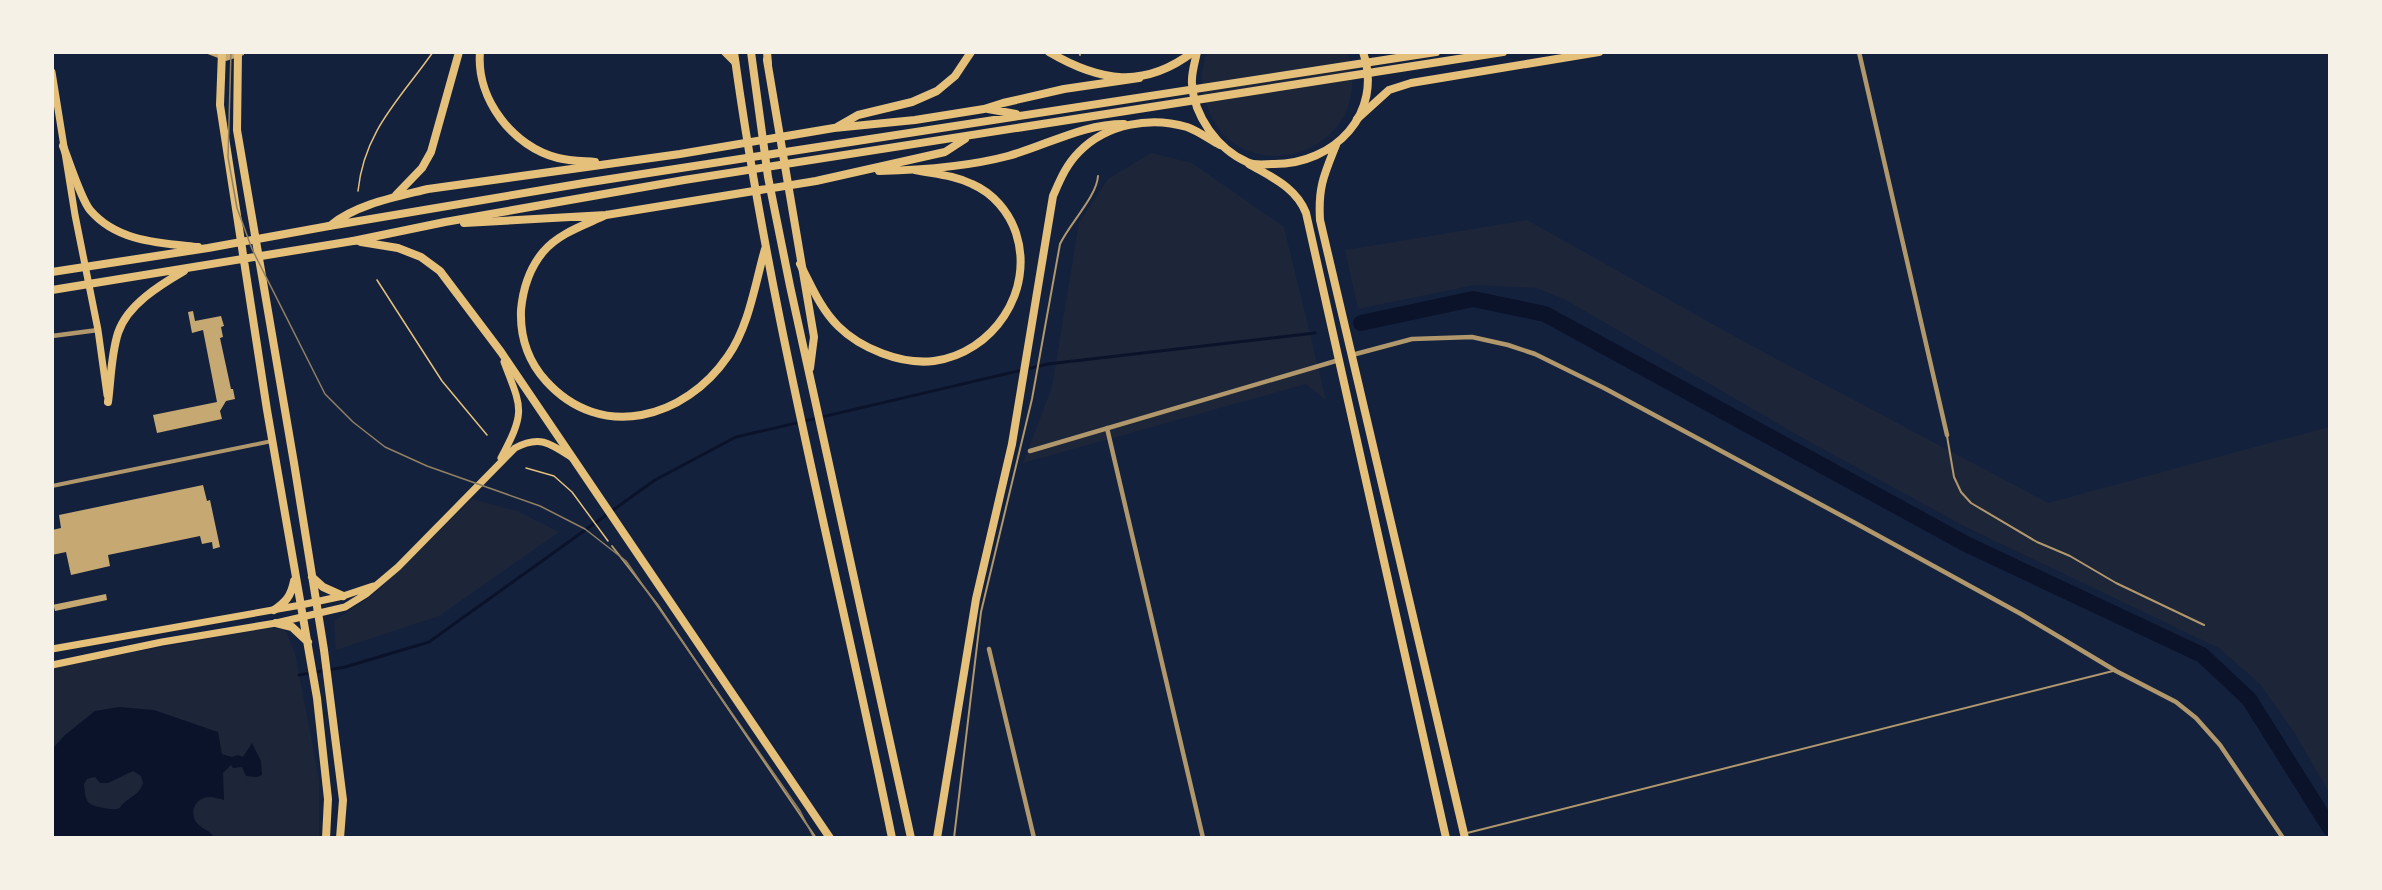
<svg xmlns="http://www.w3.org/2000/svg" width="2382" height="890" font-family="'Varela Round',sans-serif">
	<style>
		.green { fill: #1d2539 }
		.water { fill: #0b132b; fill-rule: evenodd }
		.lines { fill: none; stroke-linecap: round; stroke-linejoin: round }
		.stream { stroke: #0b132b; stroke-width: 3 }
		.river { stroke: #0b132b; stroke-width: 16 }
		.building { fill: #c6a872 }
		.path { stroke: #e5c07b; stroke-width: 1.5 }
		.service { stroke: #b1986c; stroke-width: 2 }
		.pedestrian { stroke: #b1986c; stroke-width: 4 }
		.minor { stroke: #b1986c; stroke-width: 4.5 }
		.secondary { stroke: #e5c07b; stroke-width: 7 }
		.primary { stroke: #e5c07b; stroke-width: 8 }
		.trunk { stroke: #e5c07b; stroke-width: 8 }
		.motorway { stroke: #e5c07b; stroke-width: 8 }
		.tram { stroke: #918062; stroke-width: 1.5 }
	</style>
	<rect width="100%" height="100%" fill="#14213d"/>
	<path class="green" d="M1207,53H1348C1378,156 1238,196 1207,106C1200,88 1200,71 1207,53Z
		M1151,153L1192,163L1284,227L1326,400L1306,384L1023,463L1052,387L1079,223L1108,179Z
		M1527,220L1741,340L2048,503L2329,427V792L2294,732L2260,684L2219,648L1966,527L1801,437L1566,300L1537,288L1475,285L1358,309L1345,250Z
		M472,499L517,511L559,532L439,616L336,650L334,621L374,594Z
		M264,629H285L295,653L319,779V837L53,838V669L73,663Z"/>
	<path class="water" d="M119,707L154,710L218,732L222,754L232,757L238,755L243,757L252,743L261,761L262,775L257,777L246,776L242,767L233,768L231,765L223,773L224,800C220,799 214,797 210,797C196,797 189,811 196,822C201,829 210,830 214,837H53V748L65,735L95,711ZM133,771L141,776L143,783C138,798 126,797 120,808C114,810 111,809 104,808C86,805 86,802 84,784L87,779L95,777L100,783H108Z"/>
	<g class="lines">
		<path class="stream" d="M299,675L345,667L429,642L655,480L736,437L1048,364L1315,333"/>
		<path class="river" d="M1361,323L1473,299L1545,314L1966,544L2202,655L2249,699L2330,828"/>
	</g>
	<path class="building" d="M244,52V55L226,61L205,53Z
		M193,311L195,321L221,316L224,326L221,327L223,337L220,338L231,389H233L235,399L226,401L220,411L222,419L157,433L153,415L217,402L203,330L192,333L188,312Z
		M203,485L207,501L210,500L220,547L213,549L212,542L202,544L200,536L108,555L110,566L71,575L66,552L52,555V530L61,528L59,515Z
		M106,594L107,600L55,611L54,607H52V605Z"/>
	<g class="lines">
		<path class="path" d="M358,191C364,131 400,99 433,52
			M377,280L442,381L487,435
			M526,468L554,476L572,492L608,541"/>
		<path class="service" d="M1079,52L1080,55
			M1947,436L1954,477L1961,492L1971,503L2037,542L2070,556L2116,583L2204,625
			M612,546L657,604L816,838
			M1467,833L2113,671
			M954,838L981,612L1032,399L1060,244C1070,223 1097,196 1098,176"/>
		<path class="pedestrian" d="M52,486L272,441"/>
		<path class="minor" d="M1859,52L1947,435
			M52,336L98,330
			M1352,355L1412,339L1472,337L1508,345L1535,354L1604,388L1857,524L2021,614L2116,671L2176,702L2196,718L2220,745L2283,838
			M1107,428L1203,838
			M1030,451L1339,360
			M989,649L1034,838"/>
		<path class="secondary" d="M52,72L75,215L98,330L107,395
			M501,458C526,411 522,409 504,362
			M52,649L301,605L343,596L373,586
			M52,665L162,642L276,623L345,607L366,594L398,567L515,448C539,435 550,443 571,457"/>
		<path class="primary" d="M222,52L220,105L267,410L317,698L328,799L326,838
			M238,52L237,130L294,463L324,650L343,800L340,838
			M1197,52C1195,62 1191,74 1192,84C1193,101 1200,117 1209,130C1219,144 1231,155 1247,162C1254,166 1265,164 1274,164C1334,164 1384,114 1363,52
			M1336,145C1324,175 1318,187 1320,220L1465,838
			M63,146C69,161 81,199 90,210C117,242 160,243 198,247
			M1249,164C1271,177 1296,187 1306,213L1446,838
			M52,272L208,248L329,226
			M52,290L353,241
			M108,402C111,379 111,355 118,333C127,305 160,285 184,271
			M312,577L323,587L343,596
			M274,610C286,602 291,596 294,581
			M276,623L292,627L308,642"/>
		<path class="trunk" d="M734,52C770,317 839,576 892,838
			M751,52L768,177L790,286L911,838
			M1049,52C1100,82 1144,89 1193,52
			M767,60L814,337L810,368
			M937,838L976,599L1012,444L1053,196C1060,180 1066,165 1079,152C1106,124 1150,116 1187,127C1198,131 1209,139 1220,145"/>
		<path class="motorway" d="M480,52C476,99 513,147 558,158C570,161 583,161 595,162
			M725,52L735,62
			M767,52L768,64
			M988,109L1016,114
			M1357,119L1389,90L1411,83L1599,52
			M837,127L858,115L912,102L937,91L955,76L971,52
			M879,171C922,170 967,167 1008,156C1048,145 1082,124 1124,124
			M396,195L422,168L431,152L459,52
			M606,215C585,225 559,233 543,252C529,269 523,288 521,310C520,336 528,361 546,381C601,442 685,419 728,356C749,326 755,284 765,249
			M464,223L606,215L816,181L945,152L965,139
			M331,225C357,204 396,197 428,189L680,154L834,128L915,120L984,109L1003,103L1064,89L1139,78
			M329,226L584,183L1436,52
			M353,241L445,222L684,180L1503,52
			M361,242L398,248L421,257L440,271L501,352L830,838
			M800,264C811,285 820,308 838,326C860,348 901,365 934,361C993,353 1035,291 1016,233C1009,212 993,193 972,184C954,175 934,174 915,170"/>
		<path class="tram" d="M231,52L228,157L237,208L252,249L325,394L353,422L385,447L427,466L540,506L585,529L626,561L800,811L814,838"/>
	</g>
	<rect width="2382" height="890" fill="none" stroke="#f6f1e7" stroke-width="108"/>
</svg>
